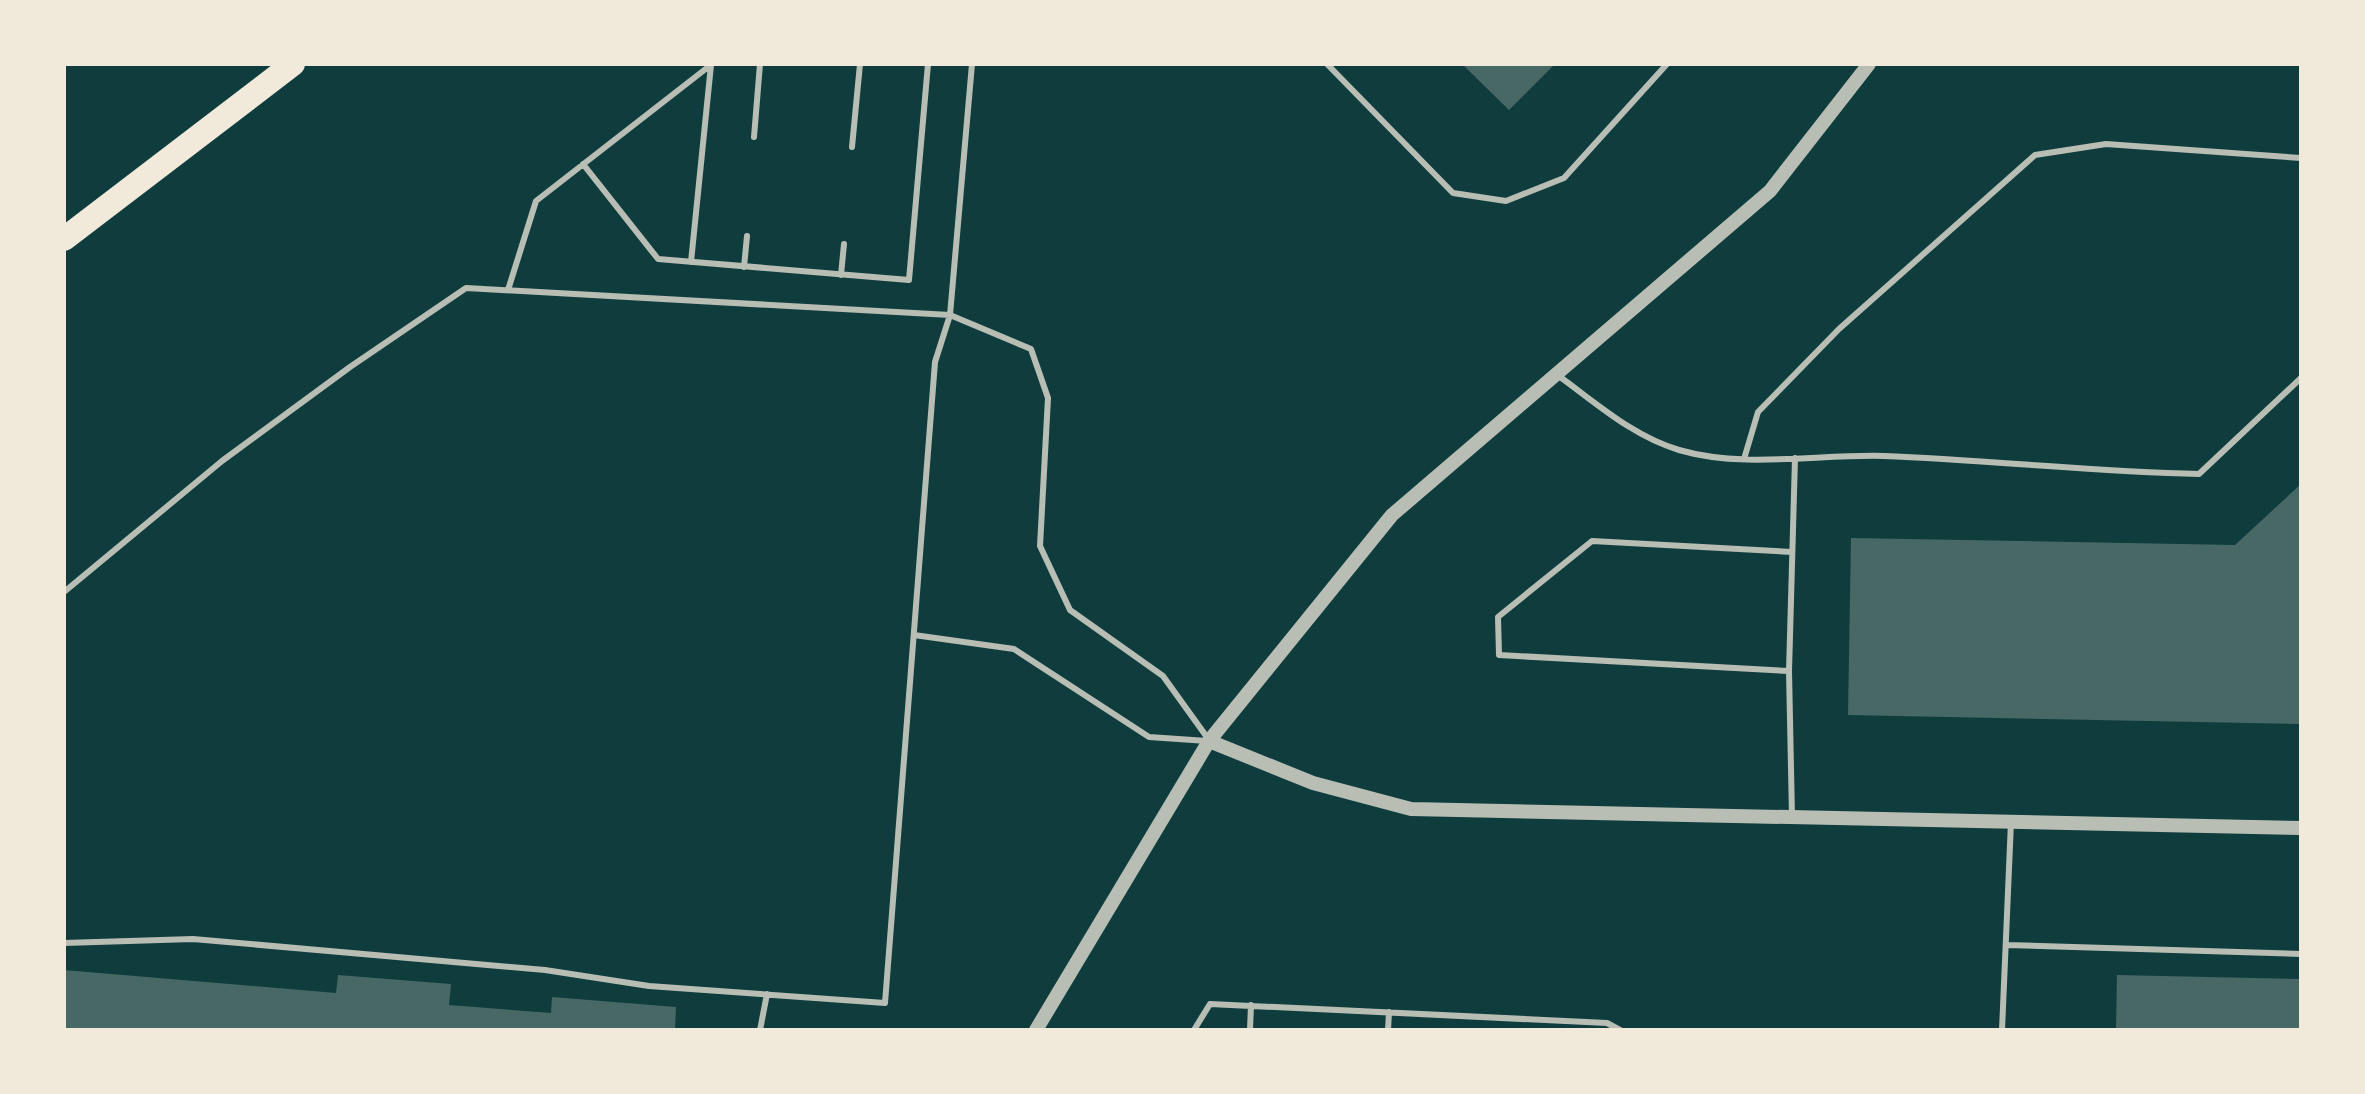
<svg xmlns="http://www.w3.org/2000/svg" width="2365" height="1094" font-family="'Work Sans',sans-serif">
	<style>
		.building { fill: #486865 }
		.lines { fill: none; stroke-linecap: round; stroke-linejoin: round }
		.service { stroke: #b8beb3; stroke-width: 6 }
		.tertiary { stroke: #b8beb3; stroke-width: 14 }
		.motorway { stroke: #f1e9da; stroke-width: 24 }
	</style>
	<rect width="100%" height="100%" fill="#0f3d3e"/>
	<path class="building" d="M1462,64H1555L1509,110Z
		M2301,484V724L1848,715L1851,538L2235,545Z
		M64,970L336,993L338,975L451,984L449,1005L551,1013L552,997L676,1007L675,1030H64Z
		M2117,975L2301,979V1030H2116Z"/>
	<g class="lines">
		<path class="service" d="M1327,64L1453,193L1506,201L1564,178L1667,64
			M754,137L760,64
			M852,147L860,64
			M583,164L658,259L909,280L928,64
			M691,262L711,65
			M744,267L747,236
			M841,275L844,244
			M508,290L536,201L712,64
			M1556,374C1595,402 1632,436 1679,450C1744,469 1818,454 1884,456C1990,460 2094,472 2199,474L2301,378
			M1744,459L1758,412L1839,329L2035,155L2106,144L2301,158
			M64,592L222,461L350,367L466,288L950,315L1031,349L1048,398L1040,546L1070,610L1163,676L1209,740
			M914,635L1014,649L1149,737L1207,741
			M1789,671L1499,655L1498,617L1592,541L1792,552
			M1792,817L1789,671L1795,458
			M64,943L193,939L545,970L649,986L885,1003L935,362L950,315L972,64
			M2006,945L2301,954
			M760,1030L767,994
			M1194,1030L1210,1004L1607,1023L1620,1030
			M1250,1030L1251,1005
			M1388,1030L1389,1012
			M2002,1030L2011,822"/>
		<path class="tertiary" d="M1209,741L1313,783L1411,809L2301,828
			M1036,1030L1209,741L1392,515L1770,191L1869,64"/>
		<path class="motorway" d="M64,239L293,64"/>
	</g>
	<rect width="2365" height="1094" fill="none" stroke="#f1e9da" stroke-width="132"/>
</svg>
